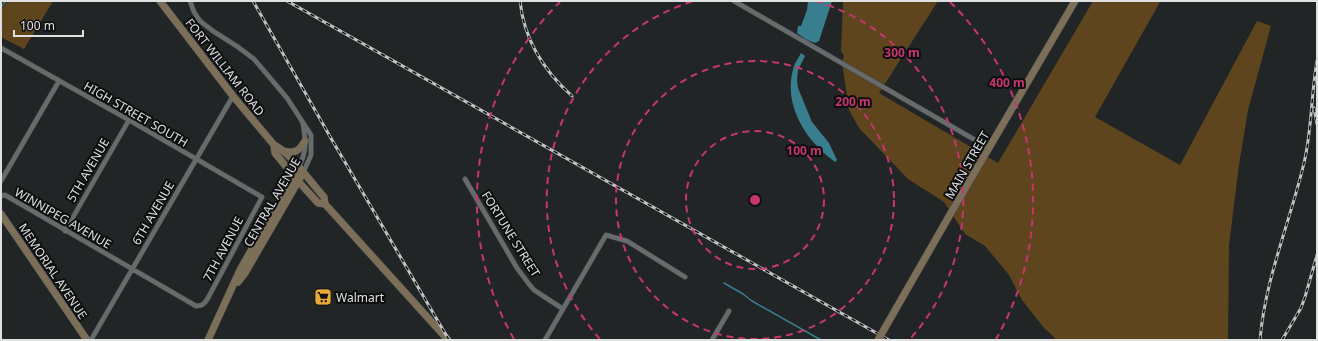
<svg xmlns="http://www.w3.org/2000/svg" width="1318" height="341" font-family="'Noto Sans',sans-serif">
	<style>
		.green { fill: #5e451e }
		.water { fill: #397e8e }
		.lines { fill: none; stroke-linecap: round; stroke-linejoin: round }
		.stream { stroke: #397e8e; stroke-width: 1.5 }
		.street-casing { stroke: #3f4141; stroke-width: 5.5 }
		.secondary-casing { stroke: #3f4141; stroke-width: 8 }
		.street { stroke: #686b6c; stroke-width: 4.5 }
		.secondary { stroke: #7c6f59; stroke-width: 7 }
		.rail-casing { stroke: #c0c3c3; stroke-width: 3 }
		.rail { stroke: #0d0e0f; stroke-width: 1.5; stroke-dasharray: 4.5; stroke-linecap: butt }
		.secondary-bridge-casing { stroke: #3f4141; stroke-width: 8; stroke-linecap: butt }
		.secondary-bridge { stroke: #7c6f59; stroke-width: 7 }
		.ring { fill: none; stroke: #c6366f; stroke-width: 2; stroke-dasharray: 7 5 }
		.labels { text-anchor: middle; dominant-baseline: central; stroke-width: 4; stroke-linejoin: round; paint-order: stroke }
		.street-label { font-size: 12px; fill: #dfe1e1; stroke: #0d0e0f }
		.poi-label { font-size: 12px; fill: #dfe1e1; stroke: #0d0e0f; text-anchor: start }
		.centre { fill: #c6366f; stroke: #0d0e0f; stroke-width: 2 }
		.ring-label { font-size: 12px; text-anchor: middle; font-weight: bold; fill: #c6366f; stroke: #0d0e0f; stroke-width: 4; stroke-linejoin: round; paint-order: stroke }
	</style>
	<rect width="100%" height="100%" fill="#222526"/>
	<path class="green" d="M8,1H53L24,49L1,37V9Z
		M843,1H938L879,93L998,163L1093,1L1160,2L1095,117L1180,165L1257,21L1271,26L1248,110L1239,165L1229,245L1228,340H1056L1052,335L1044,328L1022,300L1009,275L985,246L965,234L944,202L908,179L859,128L849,110L842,62L844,56L841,51Z"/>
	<path class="water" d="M808,1H832L820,38L819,41L815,43L807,40L797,33L798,26H801L807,10Z
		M801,53L805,56L798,70L797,80L798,88L812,122L829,143L837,160L835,162C829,157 823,153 818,147C799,128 785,98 793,70C794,64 798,59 801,53Z"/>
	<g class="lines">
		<path class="stream" d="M1,7L6,1
			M724,283L743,294L752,301L821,340"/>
		<g class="street-casing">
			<path id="street" d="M190,1L194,12L200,21L213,31L238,47L254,59L287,98L311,135V155L303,173
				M734,1L989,148
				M1,48L129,120L262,197L208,298C205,303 203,306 196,306L5,195L1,196
				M298,168C307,152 306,142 303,124
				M465,179L517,268L529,284L534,290L563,309
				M1,181L59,81
				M65,231L129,120
				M91,340L233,96
				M545,340L606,235L627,241L685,277
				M712,340L729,311"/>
		</g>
		<g class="secondary-casing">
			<path id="secondary" d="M160,1L233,96L274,145C289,151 312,184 324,197L325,204L448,340
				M274,145L275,153L298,181L318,203L325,204
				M283,151C295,154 299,151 305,141
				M1,214L87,340
				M948,218L1075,1
				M238,282L245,273L303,173
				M208,340L240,270L298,168"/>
		</g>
		<use href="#street" class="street"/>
		<use href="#secondary" class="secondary"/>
		<g class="rail-casing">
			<path id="rail" d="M253,1L332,140L449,340
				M287,1L889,340
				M520,1C524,39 544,71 572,96
				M1314,108L1317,124
				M1260,340C1265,279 1290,222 1304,163C1312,130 1311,94 1317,61
				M1282,340L1301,308L1305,297L1317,255"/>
		</g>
		<use href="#rail" class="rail"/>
		<g class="secondary-bridge-casing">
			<path id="secondary-bridge" d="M878,340L948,218"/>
		</g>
		<use href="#secondary-bridge" class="secondary-bridge"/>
	</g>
	<g class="ring">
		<circle cx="755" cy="200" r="69"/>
		<circle cx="755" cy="200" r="139"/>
		<path d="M600 339A208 208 0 0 1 694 1M816 1A208 208 0 0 1 910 339"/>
		<path d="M514 339A278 278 0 0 1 560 2M950 2A278 278 0 0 1 996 339"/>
	</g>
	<defs>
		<g id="supermarket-square" transform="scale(0.9)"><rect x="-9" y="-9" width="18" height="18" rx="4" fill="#eca93a" stroke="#0d0e0f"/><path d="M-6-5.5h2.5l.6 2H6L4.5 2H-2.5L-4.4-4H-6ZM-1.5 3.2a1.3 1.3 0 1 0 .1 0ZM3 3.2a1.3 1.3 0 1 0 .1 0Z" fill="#111"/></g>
	</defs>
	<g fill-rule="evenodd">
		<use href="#supermarket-square" x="323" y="297"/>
	</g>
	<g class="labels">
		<g class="street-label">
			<text transform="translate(225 67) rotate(52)">FORT WILLIAM ROAD</text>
			<text transform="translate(136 114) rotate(30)">HIGH STREET SOUTH</text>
			<text transform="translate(967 165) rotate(-60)">MAIN STREET</text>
			<text transform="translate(88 170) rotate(-60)">5TH AVENUE</text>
			<text transform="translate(272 202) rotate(-60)">CENTRAL AVENUE</text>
			<text transform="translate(153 213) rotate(-60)">6TH AVENUE</text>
			<text transform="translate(63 218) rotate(30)">WINNIPEG AVENUE</text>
			<text transform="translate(511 234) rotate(58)">FORTUNE STREET</text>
			<text transform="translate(223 249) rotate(-62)">7TH AVENUE</text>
			<text transform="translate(53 271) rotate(56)">MEMORIAL AVENUE</text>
		</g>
		<g class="poi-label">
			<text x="336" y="297">Walmart</text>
		</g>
	</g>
	<circle cx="755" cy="200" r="6" class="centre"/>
	<g class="ring-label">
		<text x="902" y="57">300 m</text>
		<text x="1007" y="87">400 m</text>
		<text x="853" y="106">200 m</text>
		<text x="804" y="155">100 m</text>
	</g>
	<rect width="1318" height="341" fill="none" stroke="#dfe1e1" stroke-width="4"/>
	<path d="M14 30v6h69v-6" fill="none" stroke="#dfe1e1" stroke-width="2"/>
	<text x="20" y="30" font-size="12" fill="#dfe1e1" stroke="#0d0e0f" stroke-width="3" paint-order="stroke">100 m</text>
</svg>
